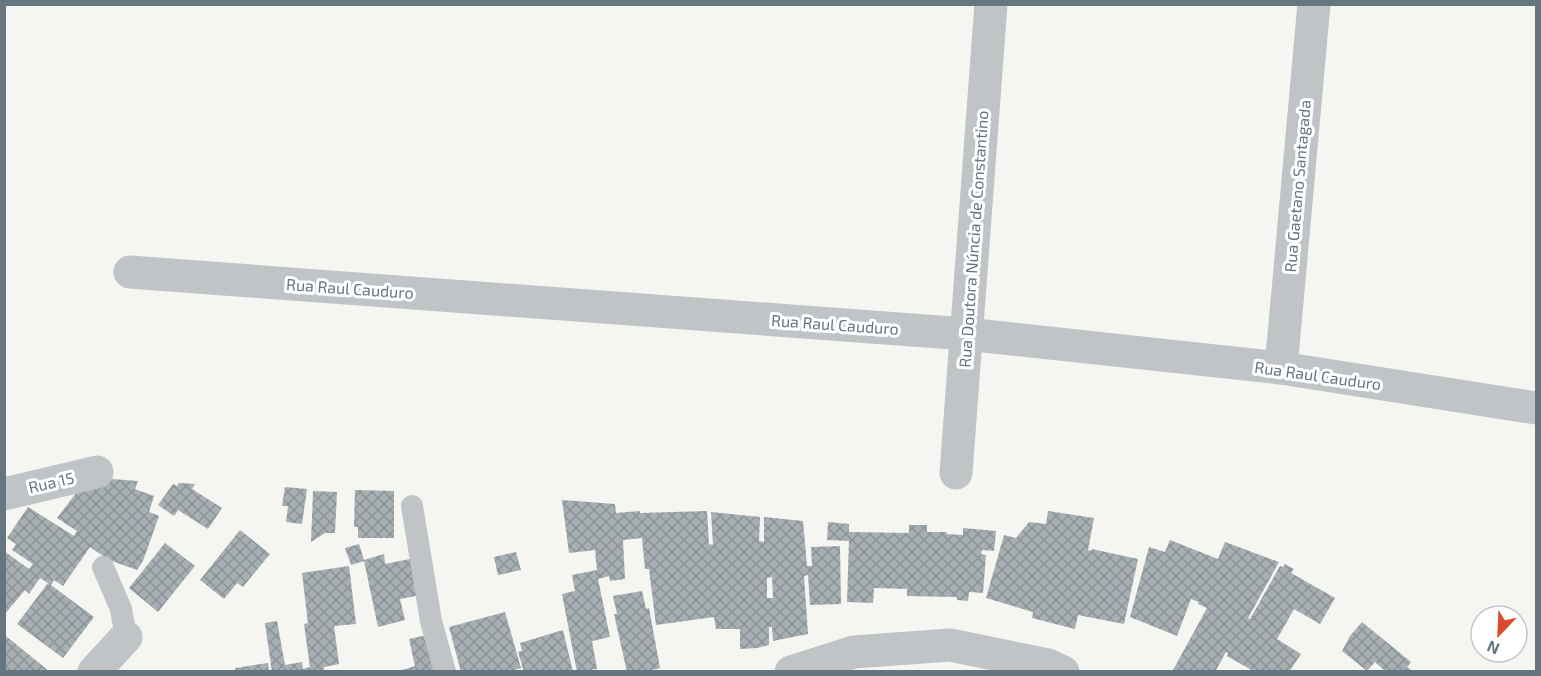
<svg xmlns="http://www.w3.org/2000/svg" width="1541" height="676" font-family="'Exo 2',sans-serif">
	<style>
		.building { fill: url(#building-cross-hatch); fill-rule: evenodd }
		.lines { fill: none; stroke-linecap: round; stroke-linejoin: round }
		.service { stroke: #c0c4c7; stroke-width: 22 }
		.minor { stroke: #c0c4c7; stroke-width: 33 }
		.tertiary { stroke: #c0c4c7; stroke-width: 33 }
		.labels { text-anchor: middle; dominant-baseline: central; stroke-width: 6; stroke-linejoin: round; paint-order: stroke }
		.street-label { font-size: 16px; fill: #657681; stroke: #fff }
	</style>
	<defs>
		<pattern id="building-cross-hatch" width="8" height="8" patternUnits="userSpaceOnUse" patternTransform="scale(1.5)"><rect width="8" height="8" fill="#a7afb3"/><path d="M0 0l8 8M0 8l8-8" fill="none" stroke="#8c9397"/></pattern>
	</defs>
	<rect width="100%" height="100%" fill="#f5f5f1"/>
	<path class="building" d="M112,479L138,481L135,489L154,496L149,512L159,516L143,561L137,570L109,560L90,547L63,586L54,580L51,585L94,617L63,658L17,624L48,583L40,578L29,594L25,590L4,615V551L29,569L33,564L12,550L16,544L7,538L28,507L74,536L77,531L57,518L83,484Z
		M179,483L195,484L192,489L222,508L208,529L178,510L174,516L158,505L173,484L177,486Z
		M285,487L307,489L302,524L286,522L288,506H282Z
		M355,490L394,491V538H358V527H354Z
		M313,491L337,492L335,533H325L311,542Z
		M562,500L615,504L616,513L640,511V513L707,511L709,544L713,545L711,512L760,517L759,541L764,542V517L803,521L807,566H812L811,547L840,546L841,604L810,605L808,575L804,576L808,634L773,641L772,627H769V645L757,648L740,649V629H716L714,617L656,625L649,569H645L642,538L623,540L625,579L610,581L609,576L598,579L610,637L592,641L597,669L577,672L562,594L575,591L572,575L597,570L595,550L569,553ZM772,577L773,598H767V578Z
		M1048,511L1094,518L1088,550L1091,551L1092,549L1138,559L1124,624L1078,615L1075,629L1032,618L1033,612L986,598L1004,535L1016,538L1029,522L1046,524Z
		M828,522L849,524V532L909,533V525H927V532H947L946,534L963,535V528L996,531L994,551L982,550L981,554L986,555L983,593L969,592L968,601L957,600V597L907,596V589L874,588L873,603L847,602L849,541L827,540Z
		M240,530L270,554L243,587L237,583L224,599L200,580Z
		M1170,540L1218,559L1225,542L1279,562L1248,618L1250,619L1280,566L1283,567L1285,564L1294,569L1291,573L1335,598L1320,624L1294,609L1277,639L1301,654L1289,672H1255L1227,656L1228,653L1226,652L1215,672H1172L1207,608L1198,604L1199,602L1191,599L1177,636L1130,617L1149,547L1165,552Z
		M165,543L195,566L158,612L129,588Z
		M359,544L364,560L384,554L385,564L415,558L421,595L400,599L405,620L378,627L364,561L351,565L345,548Z
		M516,552L521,570L498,575L494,557Z
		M349,566L356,624L334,626L339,664L324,667V672H272L265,623L277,621L285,665L302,662L303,669L310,667L304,624L308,623L302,573Z
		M642,591L646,609L649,608L660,668L644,672H627L614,614H617L613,596Z
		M505,612L521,668L509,672H461L449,627Z
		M1362,622L1411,662L1407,667L1414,672H1386L1375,662L1367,671L1342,651L1350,636Z
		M563,630L573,672H524L518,652L522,651L520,643Z
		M427,635L438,672H396L415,666L409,639Z
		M6,636L50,672H4Z
		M268,663L269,672H235V668Z"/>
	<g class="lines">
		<path class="service" d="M412,506L431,621L445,672
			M103,567L121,609L126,637"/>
		<path class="minor" d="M1281,368L1314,4
			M956,473L991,4
			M4,494L97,472
			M94,672L126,637"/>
		<path class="tertiary" d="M130,272L966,334L1281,368L1536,408
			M791,672L854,652L950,645L1048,665L1063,672"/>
	</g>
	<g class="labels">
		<g class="street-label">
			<text transform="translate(1297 186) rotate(-85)">Rua Gaetano Santagada</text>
			<text transform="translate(973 239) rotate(-86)">Rua Doutora Núncia de Constantino</text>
			<text transform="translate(350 288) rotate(4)">Rua Raul Cauduro</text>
			<text transform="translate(835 324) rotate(4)">Rua Raul Cauduro</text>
			<text transform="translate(1318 375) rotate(8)">Rua Raul Cauduro</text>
			<text transform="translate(51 482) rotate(-13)">Rua 15</text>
		</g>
	</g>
	<rect width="1541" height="676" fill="none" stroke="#657681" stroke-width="12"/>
	<g transform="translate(1499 634) rotate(203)"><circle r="28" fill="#ffffff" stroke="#c1c8cd" stroke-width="1.5"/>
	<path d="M0-4.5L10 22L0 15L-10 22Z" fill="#d94b2d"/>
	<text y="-9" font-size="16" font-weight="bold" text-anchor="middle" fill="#657681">N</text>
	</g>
</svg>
